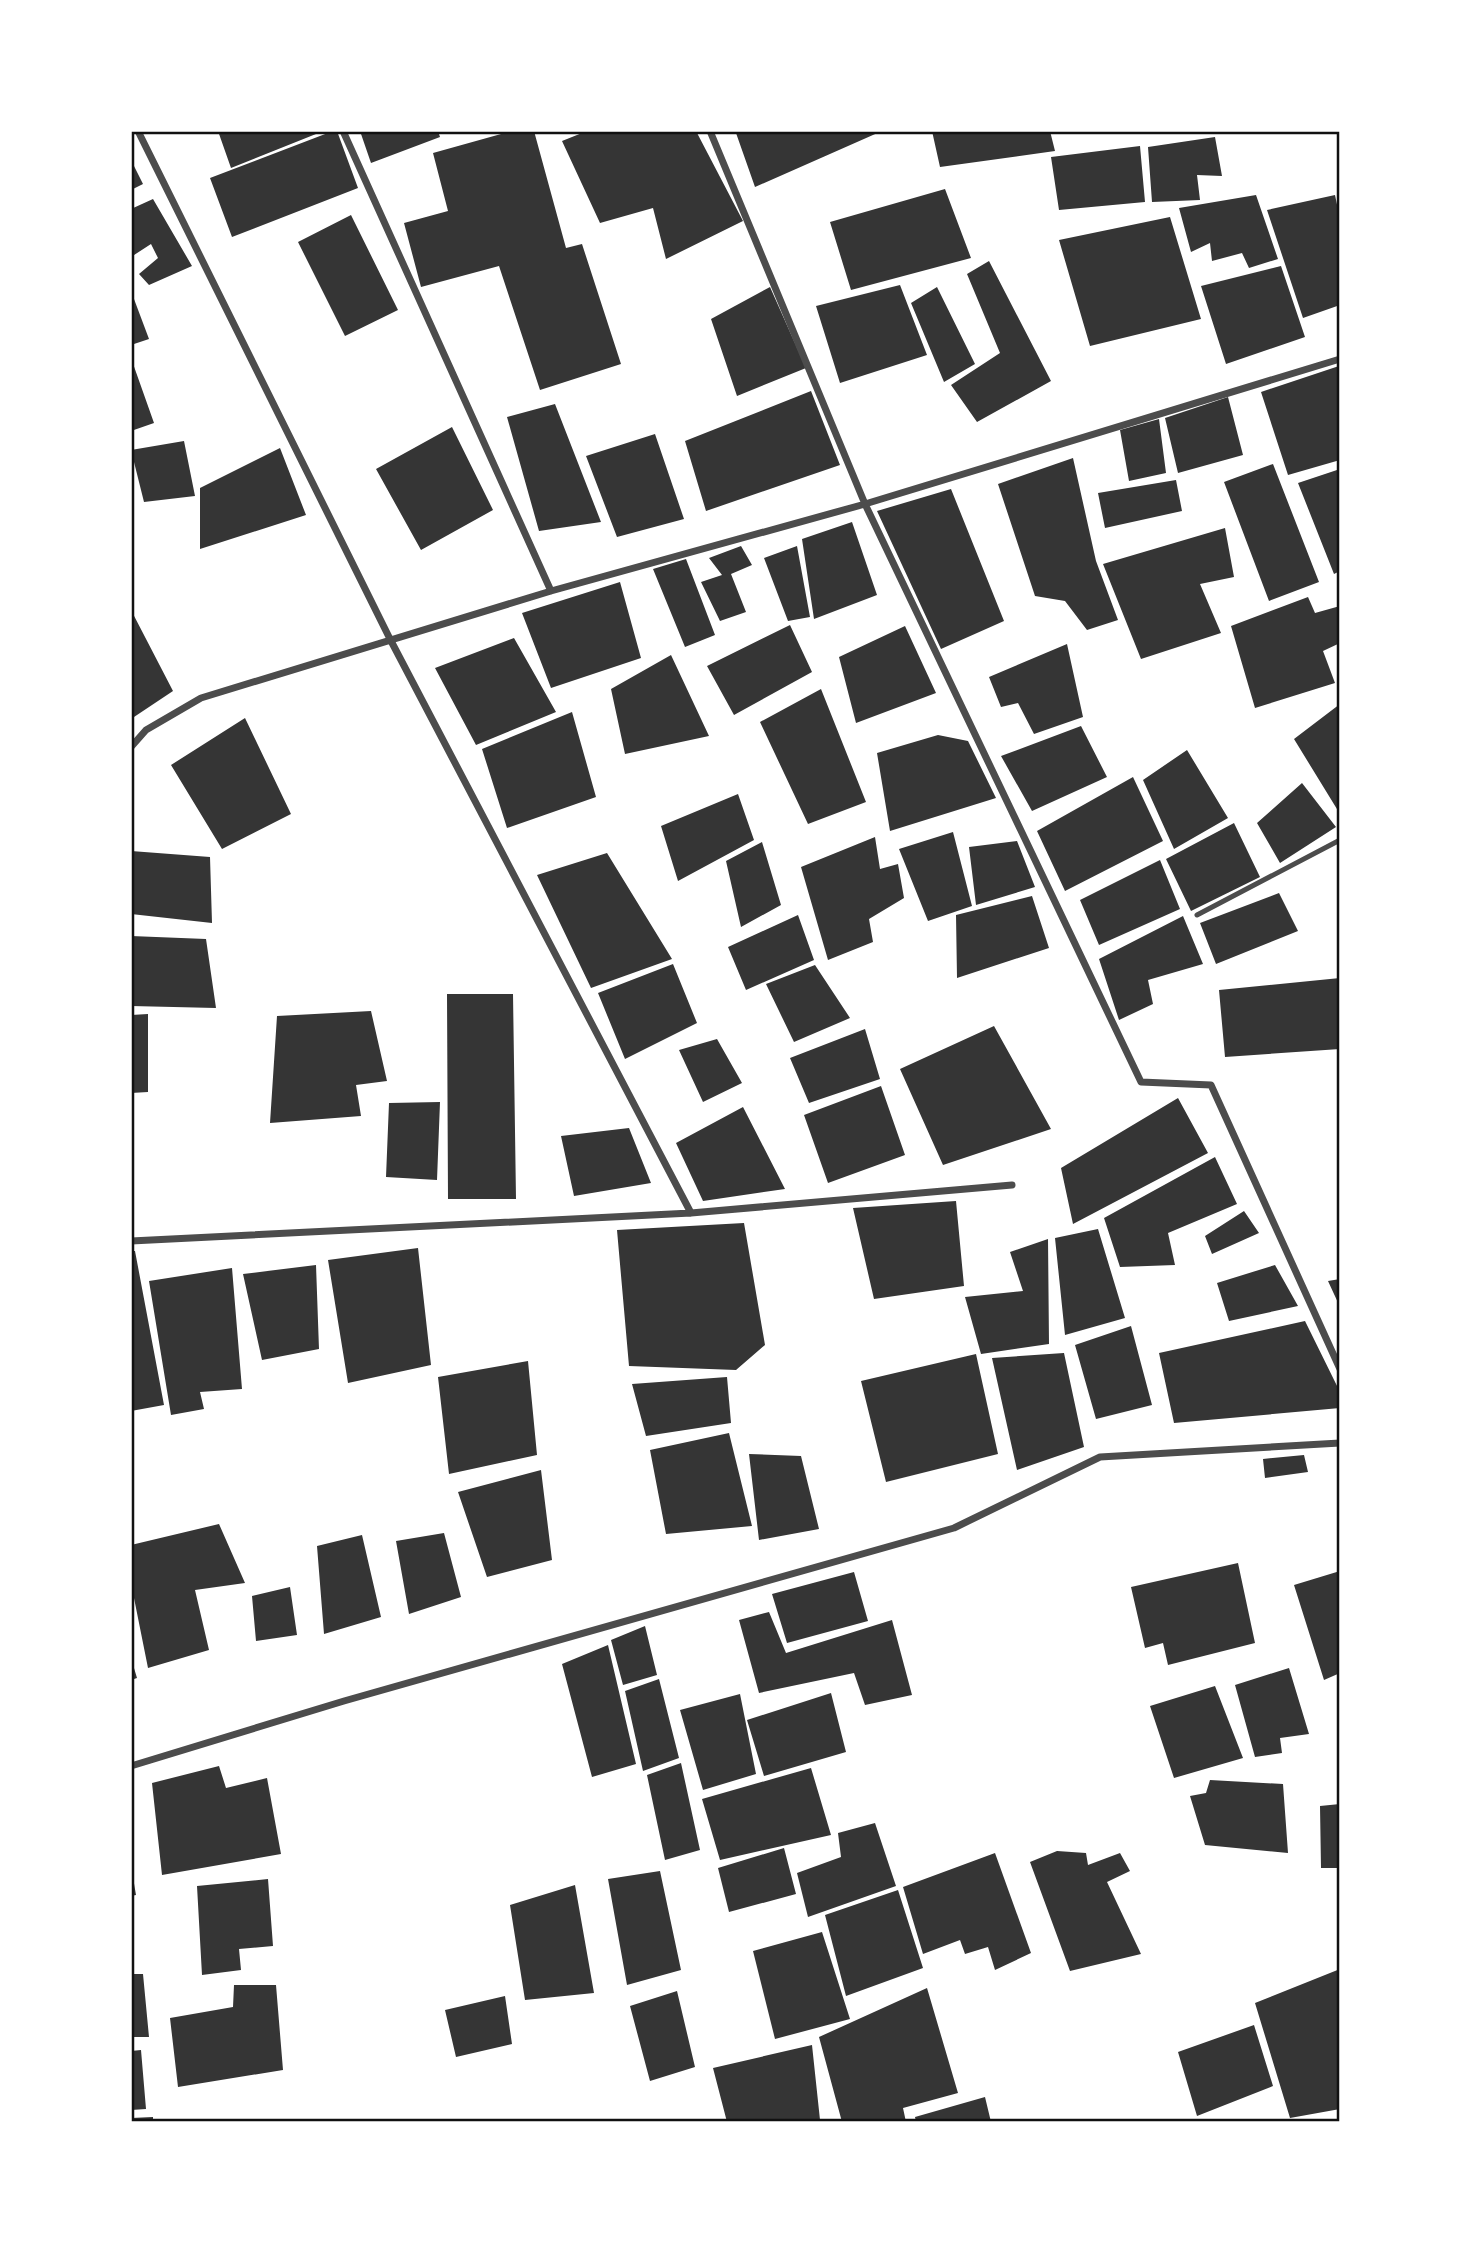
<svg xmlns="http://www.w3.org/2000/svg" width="1471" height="2253" font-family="Inter,sans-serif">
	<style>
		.building { fill: #353535 }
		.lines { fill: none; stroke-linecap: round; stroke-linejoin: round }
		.service { stroke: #4c4c4c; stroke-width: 5 }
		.minor { stroke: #4c4c4c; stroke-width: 7 }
		.neatline { fill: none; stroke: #111; stroke-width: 2.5 }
	</style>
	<rect width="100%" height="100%" fill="#fff"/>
	<path class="building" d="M218,131H315L316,134L231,168Z
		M333,131H337L358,188L232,237L210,178Z
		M360,131H438L440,137L371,163Z
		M512,131H534L566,248L582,244L621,364L540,390L499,266L421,287L404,223L448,211L433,153Z
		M587,131H696L743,221L666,259L653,208L600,223L562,141Z
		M741,131H882L755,187L736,133Z
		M932,131H1050L1055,151L940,167Z
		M1215,137L1222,176L1197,175L1200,200L1152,202L1148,147Z
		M1140,146L1145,202L1059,210L1051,157Z
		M131,160L143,184L131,190Z
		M945,189L971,258L851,290L830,222Z
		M1256,195L1278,259L1249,268L1242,253L1212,261L1210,243L1191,252L1179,208Z
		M1335,195L1340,219V305L1303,318L1267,210Z
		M153,199L192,266L149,285L139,274L158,258L151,244L131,257V209Z
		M351,215L398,310L345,336L298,242Z
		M1170,217L1201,319L1090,346L1059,240Z
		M989,261L1051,381L977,422L951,385L1000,353L967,274Z
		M1281,266L1305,337L1226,364L1201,286Z
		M900,285L927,355L840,383L816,306Z
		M770,287L806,368L737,396L711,319Z
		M937,287L975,364L944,382L911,303Z
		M131,291L149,339L131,345Z
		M131,358L154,423L131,431Z
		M1339,366L1340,460L1288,475L1261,392Z
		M811,391L840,465L706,511L685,441Z
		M1228,397L1243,455L1178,473L1165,418Z
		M555,404L601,522L539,531L507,417Z
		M1159,419L1166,473L1129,481L1120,430Z
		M452,427L493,510L421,550L376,469Z
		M655,434L684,519L617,537L586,456Z
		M184,441L195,496L144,502L131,450Z
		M280,448L306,515L200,549V488Z
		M1073,458L1096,561L1118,620L1087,630L1065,601L1035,596L998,484Z
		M1273,464L1319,582L1269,601L1224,482Z
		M1340,469V571L1334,574L1298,483Z
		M1176,480L1182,511L1105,528L1098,493Z
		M951,489L1004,621L941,649L877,511Z
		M852,522L877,595L814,619L802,539Z
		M1225,528L1234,577L1200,584L1221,633L1141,659L1103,564Z
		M741,546L752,565L731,574L746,612L720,621L701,582L722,575L709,558Z
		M797,546L810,617L788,621L764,558Z
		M686,559L715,635L685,647L653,569Z
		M620,582L641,658L551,688L522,613Z
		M1308,597L1315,613L1340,606V643L1323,651L1335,683L1255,708L1231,626Z
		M131,610L173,691L131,719Z
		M790,625L812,672L734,715L707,666Z
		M905,626L936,693L856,723L839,657Z
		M514,638L556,712L476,745L435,668Z
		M1067,644L1083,717L1034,734L1018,703L1001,707L989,677Z
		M671,655L709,736L625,754L611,689Z
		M821,689L866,802L808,824L760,722Z
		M1340,704V814L1294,739Z
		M572,712L596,797L507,828L482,749Z
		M245,718L291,814L222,849L171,765Z
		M1081,726L1107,777L1032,811L1001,756Z
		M938,735L968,741L996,798L890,831L877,753Z
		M1187,750L1228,818L1174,849L1143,780Z
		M1133,777L1163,841L1065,891L1037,831Z
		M1302,783L1336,827L1280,863L1257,823Z
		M738,794L754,840L678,881L661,826Z
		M1234,823L1260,877L1191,911L1166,859Z
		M953,832L972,906L928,921L899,849Z
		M875,837L880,869L898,864L904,898L869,919L873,942L828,960L801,867Z
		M1017,841L1035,887L976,905L969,847Z
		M762,842L781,905L741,927L726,861Z
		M131,851L210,857L212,923L131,914Z
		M607,853L672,959L591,988L537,875Z
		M1160,860L1180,909L1099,945L1080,900Z
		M1279,893L1298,931L1216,964L1200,923Z
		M1032,896L1049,948L957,978L956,915Z
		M798,915L814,960L746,990L728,947Z
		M1183,916L1203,964L1148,980L1153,1004L1119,1020L1099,959Z
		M131,936L206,939L216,1008L131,1006Z
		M673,964L697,1023L625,1059L598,993Z
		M815,965L850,1018L794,1042L766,984Z
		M1340,978V1049L1225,1057L1219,990Z
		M447,994H513L516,1199H448Z
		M371,1011L387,1081L356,1085L361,1116L270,1123L277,1016Z
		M148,1014V1092L131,1093V1015Z
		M994,1026L1051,1129L943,1165L900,1069Z
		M865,1029L880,1079L809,1103L790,1058Z
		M717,1039L742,1083L703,1102L679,1050Z
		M881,1086L905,1155L828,1183L804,1115Z
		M1178,1098L1208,1153L1073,1224L1061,1168Z
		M440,1102L437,1180L386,1177L389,1103Z
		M743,1107L785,1189L703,1201L676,1143Z
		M629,1128L651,1183L574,1196L561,1136Z
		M1215,1157L1237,1204L1168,1233L1175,1265L1120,1267L1104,1218Z
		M956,1201L964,1286L874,1299L853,1208Z
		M1244,1211L1259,1233L1212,1254L1205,1236Z
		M744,1223L765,1345L736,1370L629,1366L617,1230Z
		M1098,1229L1125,1318L1065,1335L1055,1238Z
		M1048,1239L1049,1344L981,1354L965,1297L1023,1291L1010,1252Z
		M418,1248L431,1365L348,1383L328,1260Z
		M131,1251H135L164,1405L131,1411Z
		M316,1265L319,1349L262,1360L243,1274Z
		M1275,1265L1298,1306L1229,1321L1217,1283Z
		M232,1268L242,1389L200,1392L204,1409L171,1415L149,1281Z
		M1340,1279V1307L1328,1281Z
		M1305,1321L1340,1392V1408L1174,1423L1159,1353Z
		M1131,1326L1152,1405L1096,1419L1075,1345Z
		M1064,1353L1084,1447L1017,1470L992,1358Z
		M976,1354L998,1454L886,1482L861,1381Z
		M528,1361L537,1455L449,1474L438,1377Z
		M727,1377L731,1423L646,1436L632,1384Z
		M729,1433L752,1526L666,1534L650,1450Z
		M749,1454L801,1456L819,1529L759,1540Z
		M1304,1455L1308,1472L1265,1478L1263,1459Z
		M541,1470L552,1560L487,1577L458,1492Z
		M219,1524L245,1583L195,1590L209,1650L148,1668L131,1583V1545Z
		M444,1533L461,1597L409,1614L396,1541Z
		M362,1535L381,1617L324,1634L317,1546Z
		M1238,1563L1255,1643L1168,1665L1163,1643L1145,1648L1131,1587Z
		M1340,1571V1673L1324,1680L1294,1585Z
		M854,1572L868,1621L787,1643L772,1594Z
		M290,1587L297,1635L256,1641L252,1596Z
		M769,1612L786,1653L892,1620L912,1695L865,1705L854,1673L759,1693L739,1620Z
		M645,1626L657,1675L623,1685L611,1640Z
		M608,1645L636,1764L592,1777L562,1664Z
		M131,1658L137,1678L131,1680Z
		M1289,1668L1309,1734L1280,1738L1282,1753L1255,1757L1235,1685Z
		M659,1679L679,1758L643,1771L625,1691Z
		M1215,1686L1243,1758L1174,1778L1150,1706Z
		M831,1693L846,1752L764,1776L747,1720Z
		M740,1694L756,1774L703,1790L680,1710Z
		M681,1763L700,1850L665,1860L647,1775Z
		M219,1766L226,1788L267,1778L281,1854L162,1875L152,1783Z
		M811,1768L831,1835L720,1860L702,1799Z
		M1210,1780L1283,1784L1288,1853L1205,1845L1190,1796L1206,1793Z
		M1340,1804V1868H1321L1320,1806Z
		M875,1823L896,1886L808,1917L797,1873L841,1857L838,1833Z
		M784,1848L796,1894L729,1912L718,1868Z
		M1057,1851L1086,1853L1088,1865L1120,1853L1130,1871L1107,1882L1141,1954L1070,1971L1030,1862Z
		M995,1853L1031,1953L995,1970L988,1947L965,1954L960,1940L923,1954L903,1887Z
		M131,1866L136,1895L131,1896Z
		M660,1871L681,1970L627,1985L608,1879Z
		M268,1879L273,1946L239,1949L241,1970L202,1975L197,1886Z
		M575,1885L594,1993L525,2000L510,1905Z
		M898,1890L923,1968L846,1996L825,1915Z
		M822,1932L850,2019L775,2039L753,1951Z
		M1340,1969V2109L1290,2118L1255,2003Z
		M131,1974H143L149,2037H131Z
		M234,1985H276L283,2070L178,2087L170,2018L233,2007Z
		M927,1988L958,2093L903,2108L906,2122H842L819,2037Z
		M677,1991L695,2067L650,2081L630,2006Z
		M505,1996L512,2044L456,2057L445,2010Z
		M1254,2025L1273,2086L1197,2116L1178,2052Z
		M812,2045L820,2120L727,2122L713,2068Z
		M141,2050L146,2109L131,2110V2051Z
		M985,2097L991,2122H916L915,2117Z
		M153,2117V2122H131V2118Z"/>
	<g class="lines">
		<path class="service" d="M1197,915L1340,840"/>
		<path class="minor" d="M138,131L390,639L691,1213
			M343,131L551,591
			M710,131L865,504L1141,1082L1211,1085L1340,1369
			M131,747L146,730L201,698L551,591L865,504L1340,359
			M131,1241L691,1213L1012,1185
			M131,1766L344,1701L954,1528L1100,1457L1340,1443"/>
	</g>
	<rect width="1471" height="2253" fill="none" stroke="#ffffff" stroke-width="266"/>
	<rect x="133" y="133" width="1205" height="1987" class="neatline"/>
</svg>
